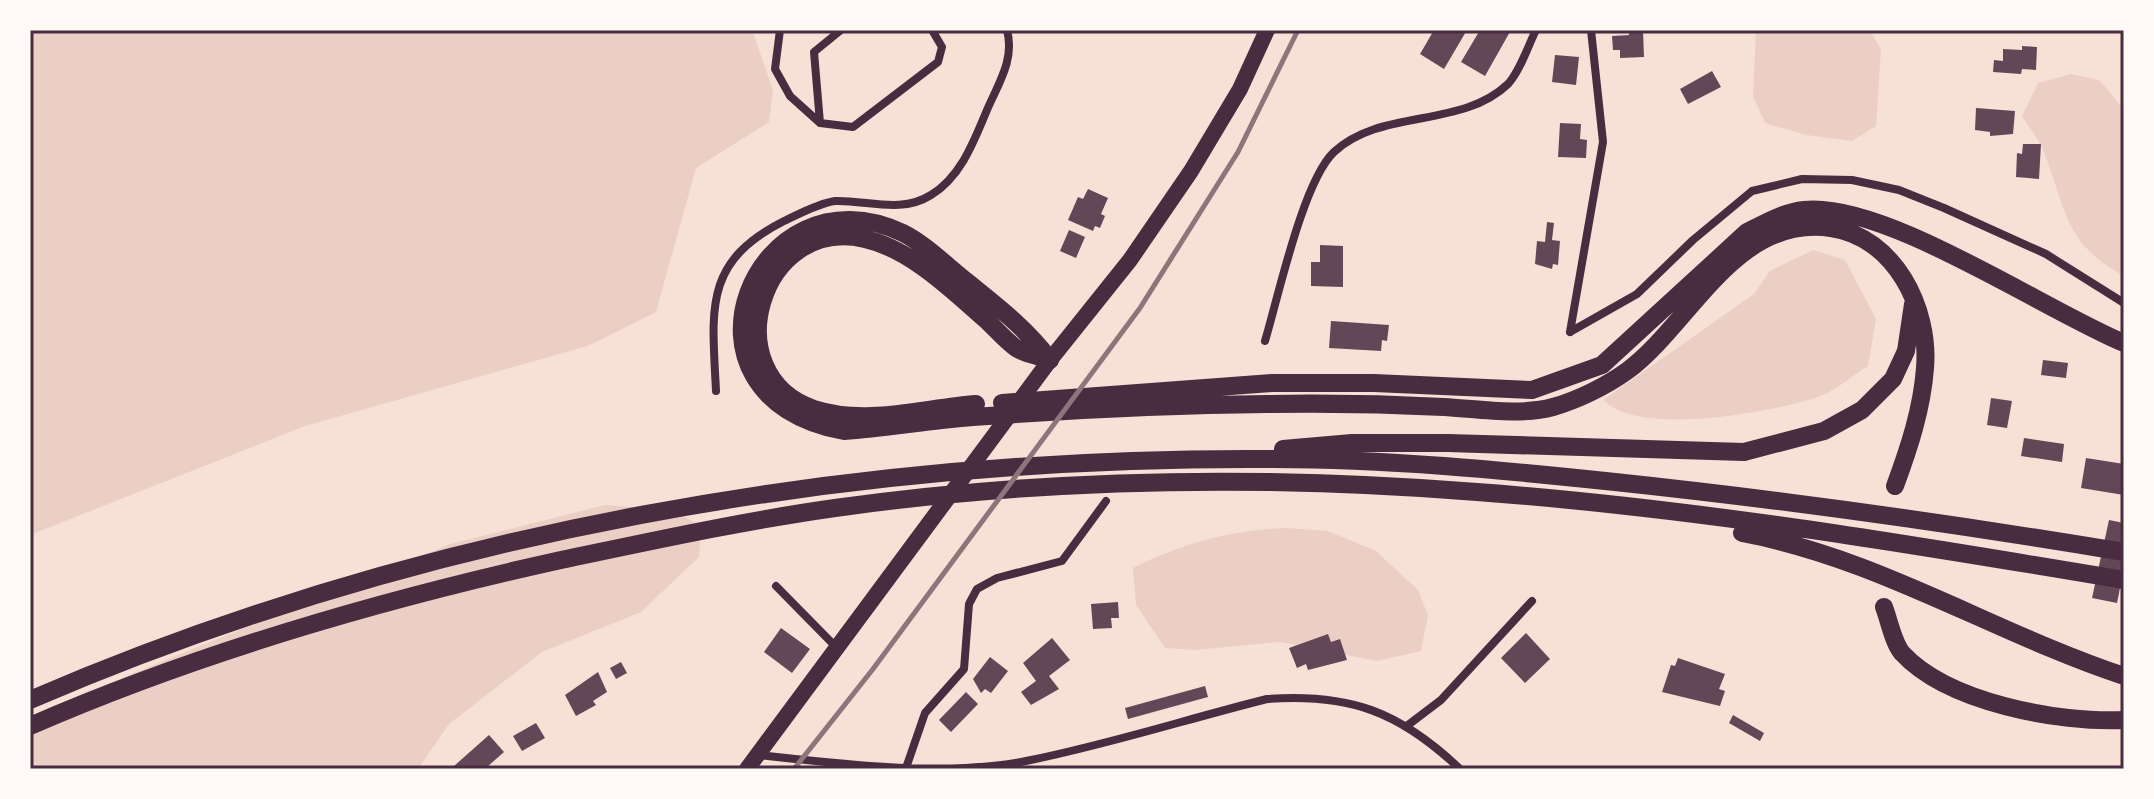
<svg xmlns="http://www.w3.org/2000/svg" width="2154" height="799" font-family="'Fira Sans',sans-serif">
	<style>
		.green { fill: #ebcfc5 }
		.building { fill: #644757 }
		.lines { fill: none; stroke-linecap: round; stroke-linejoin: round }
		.minor { stroke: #4a2c40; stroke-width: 8 }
		.trunk { stroke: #4a2c40; stroke-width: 16 }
		.motorway { stroke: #4a2c40; stroke-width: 18 }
		.rail { stroke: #8f747c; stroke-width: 5 }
		.neatline { fill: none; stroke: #4a2c40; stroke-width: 3 }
	</style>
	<rect width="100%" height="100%" fill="#f7e1d7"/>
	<path class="green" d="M30,30H752L773,90L769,122L696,168L656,312L588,346L305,426L30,535Z
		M1756,30H1870L1881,50L1876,126L1852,141L1806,135L1765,123L1753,96Z
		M2071,74L2099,80L2124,109V276C2067,245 2067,215 2047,160C2042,144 2031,130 2022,116L2038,83Z
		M1813,250L1845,260L1876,319L1868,366C1852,376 1833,393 1815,398C1767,413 1640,437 1603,400L1754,294L1770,271Z
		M605,505L675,510L701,527L699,557L641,612L542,652L449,724L418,769H30V733L124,677L450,544Z
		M1287,528L1328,531L1376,551L1418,590L1428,615L1421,651L1377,661L1280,642L1194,650L1165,648L1136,605L1133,568C1183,543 1231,530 1287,528Z"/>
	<path class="building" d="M1434,30H1467L1444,69L1420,54Z
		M1480,30H1511L1485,76L1461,62Z
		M1629,30H1643L1644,57L1620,58V50H1613L1612,36L1629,35Z
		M2022,46L2037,47L2036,70L2022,69L2021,74L1993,72L1994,60L2003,61V49L2022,50Z
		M1555,55L1579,57L1576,85L1552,82Z
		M1712,71L1721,87L1688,104L1680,89Z
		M1976,108L2015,111L2013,134L1990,136V132L1975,130Z
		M1560,123L1581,124L1580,139L1587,140L1586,158L1558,157Z
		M2023,144H2041L2039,179L2016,177L2017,153L2022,154Z
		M1088,189L1108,198L1101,214L1105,216L1100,228L1095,226L1093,231L1068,220L1078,197L1083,199Z
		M1547,222L1554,223L1552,240L1560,241L1558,265L1553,264L1552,269L1535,264L1537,241L1545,242Z
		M1069,230L1085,237L1076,258L1060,251Z
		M1320,245L1343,246V287L1311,286V262H1320Z
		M1331,321L1389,325L1387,341L1382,340L1381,351L1329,348Z
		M2043,360L2068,363L2066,378L2041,375Z
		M1991,398L2012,401L2007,428L1987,425Z
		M2024,438L2064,444L2062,462L2021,456Z
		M2086,458L2124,464V495L2081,488Z
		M2109,520L2124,523V568L2117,603L2092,598Z
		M1118,602L1119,618H1111L1112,628L1093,629L1091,604Z
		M781,628L810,649L792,673L764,652Z
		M1526,633L1550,659L1525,683L1501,658Z
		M1328,634L1331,642L1340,639L1347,660L1308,670L1306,664L1297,668L1289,648Z
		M1052,638L1070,660L1049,676L1059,689L1031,705L1021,692L1036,681L1023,663Z
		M990,657L1008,671L991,693L985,689L981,693L973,679Z
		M1678,658L1725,674L1719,689L1725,691L1720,706L1662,692L1671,665L1675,666Z
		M621,662L627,673L616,679L610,668Z
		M598,672L607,692L593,701L596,705L576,716L565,695Z
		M1205,686L1208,697L1128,719L1125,708Z
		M966,692L978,704L951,732L939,720Z
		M1733,715L1764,733L1760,741L1729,723Z
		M536,723L545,738L522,751L513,736Z
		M489,735L504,752L487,767L489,769H456L454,766Z"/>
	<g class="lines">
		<path class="minor" d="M780,30L775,69L790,96L820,123L853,127L938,62L942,47L932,30
			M820,123L814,52L841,30
			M1570,332L1637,294L1693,240L1752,191L1802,179L1852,180L1899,190L1944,208L2046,254L2124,303
			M1570,332L1603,142L1591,30
			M1265,341C1278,298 1303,181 1334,152C1381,108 1461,129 1508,84C1520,71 1528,46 1536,30
			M716,391C712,309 703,262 784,221C799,214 819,203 835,201C868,200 901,214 931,195C961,177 974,141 987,110C998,84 1015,60 1007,30
			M776,586L837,648
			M1408,725L1441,700L1532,601
			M759,755C840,764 946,777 1026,761C1107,745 1187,719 1267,699C1350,693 1400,712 1460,769
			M907,765L925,713L964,669L969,604L977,589L997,578L1062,561L1106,501"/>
		<path class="trunk" d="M747,769L1050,360L1130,260L1191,171L1240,89L1267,30"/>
		<path class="motorway" d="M1050,360C1026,328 997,306 966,281C947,266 925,244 903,233C755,163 658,397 844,431C887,428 930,420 973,417C1071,410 1169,405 1267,404C1326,403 1385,404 1444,407C1478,409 1521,416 1553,407C1578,400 1606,386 1627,371C1691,324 1735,214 1831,228C1895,237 1930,309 1925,368C1922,409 1909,448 1895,486
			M1002,403L1272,383H1374L1532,390L1602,365L1747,232C1765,223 1784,212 1804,210C1884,201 2046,311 2124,343
			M976,404C923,408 867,426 814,409C713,375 760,214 865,239C910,249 951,289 985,319C995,328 1005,340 1016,348C1025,354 1039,356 1050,360
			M1283,449L1352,443H1448L1744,452L1824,431L1862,410L1893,379L1906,351L1913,304
			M1742,533C1878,558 1994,633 2124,676
			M1884,607C1889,620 1893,642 1902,653C1948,703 2059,723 2124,720
			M30,700C419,532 850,456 1273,459C1387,459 1501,470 1615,482C1785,500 1955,524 2124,552
			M30,726C200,652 380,600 561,560C652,541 743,521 835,508C1047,478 1263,475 1477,492C1694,508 1910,544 2124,580"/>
		<path class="rail" d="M794,769L873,669L1140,308L1238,152L1298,30"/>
	</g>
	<rect width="2154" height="799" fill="none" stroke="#fffaf5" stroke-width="64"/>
	<rect x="32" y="32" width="2090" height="735" class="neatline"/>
</svg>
